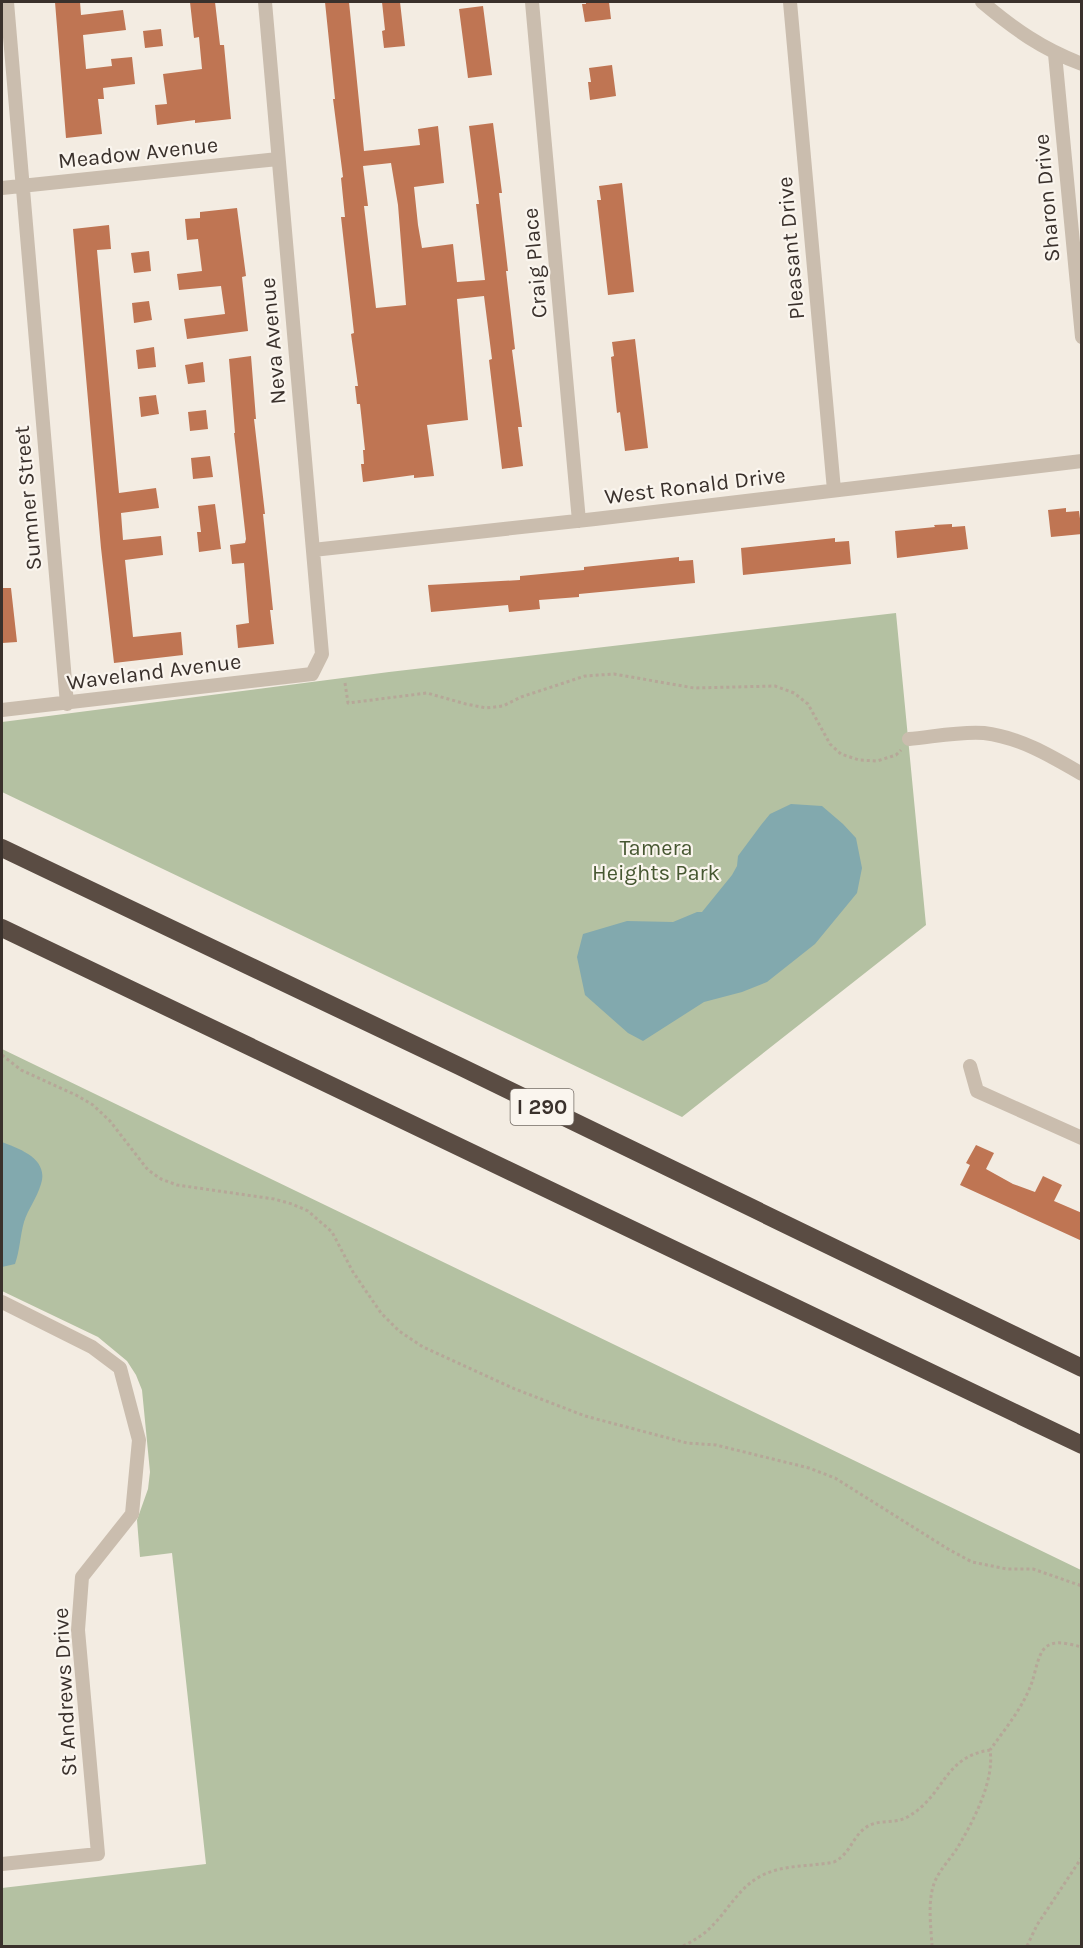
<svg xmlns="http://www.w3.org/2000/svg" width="1083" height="1948" font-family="Karla,sans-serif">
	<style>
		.green { fill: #b4c1a2 }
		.water { fill: #82a9ae }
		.building { fill: #bf7553; fill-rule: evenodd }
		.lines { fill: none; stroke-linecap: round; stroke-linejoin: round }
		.path { stroke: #b6a798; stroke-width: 3; stroke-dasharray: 3 3; stroke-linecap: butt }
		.minor { stroke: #cabdae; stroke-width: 14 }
		.motorway { stroke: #5a4c43; stroke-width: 18 }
		.labels { text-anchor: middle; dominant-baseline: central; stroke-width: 4.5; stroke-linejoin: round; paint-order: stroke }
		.shield { fill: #faf5ee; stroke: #746c66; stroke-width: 1.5 }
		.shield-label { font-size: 21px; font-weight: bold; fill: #3a312c }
		.street-label { font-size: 22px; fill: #3a312c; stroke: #faf5ee }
		.park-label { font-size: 22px; fill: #465731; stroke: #faf5ee }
	</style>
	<rect width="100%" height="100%" fill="#f3ece2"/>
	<path class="green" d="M896,613L926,925L682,1117L2,792V722L389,672Z
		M2,1049L1081,1570V1946H2V1888L206,1864L172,1553L140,1557L137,1520L148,1489L150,1472L142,1390L136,1375L127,1361L98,1337L2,1291Z"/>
	<path class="water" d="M791,804L822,806L843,824L856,838L862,868L857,893L815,944L767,982L742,992L704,1002L643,1041L628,1033L585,995L577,957L583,934L627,921L673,922L697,912H702L732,875L737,866L738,856L761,825L770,814Z
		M2,1142C20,1149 49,1159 41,1184C37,1198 28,1209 24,1222C20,1236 20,1250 15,1264L2,1267Z"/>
	<path class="building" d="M55,2H80L81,15L123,10L126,30L83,35L86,69L112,66L111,59L132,57L135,84L103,88L104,99H98L102,134L66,138Z
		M190,2H215L220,45H224L231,119L195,123V120L157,125L155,105L167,104L163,74L202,69L199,37L194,38Z
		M325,2H349L364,151L420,145L418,129L438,126L444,183L414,187L418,225L422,248L453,244L457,282L485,280L476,204H479L469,126L493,123L502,193H499L508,271H506L515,349L512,350L522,427H518L523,466L502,469L489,360L492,359L484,296L457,299L468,420L427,425L434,476L414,478V475L363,482L361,464H364L363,450H365L360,404H357L355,386H358L351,334L354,333L341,217H345L341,178L343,177L333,99H335ZM391,163L398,205L406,305L376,308L364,206H368L363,166Z
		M382,2H400L405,46L384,48L382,31L385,30Z
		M586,2H609L611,19L585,22L582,4H586Z
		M483,6L492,75L468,78L459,9Z
		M161,29L163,46L145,48L143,31Z
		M612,65L616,96L590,100L588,82H591L589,68Z
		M622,183L634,292L608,295L597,200H601L599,186Z
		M237,208L246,276L242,277L248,331L187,339L184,319L225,314L221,286L179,290L177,274L202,271L198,239L187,240L185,219L200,218V212Z
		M109,225L111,249L97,250L119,493L156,488L159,508L121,513L123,540L161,536L163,555L125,560L133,637L181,632L183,655L114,663L101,548L73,229Z
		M149,251L151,271L134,273L131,253Z
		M149,301L152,320L134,323L132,303Z
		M635,339L648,448L625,451L620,412L617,413L611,357L614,356L612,342Z
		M154,347L156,367L138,369L136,350Z
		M251,356L256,419H254L265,514H263L273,610H270L274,644L238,648L236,625L249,623L244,563L232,564L230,545L245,543L246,539L234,433H235L229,359Z
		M203,362L205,382L188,384L185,365Z
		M156,395L159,414L141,417L139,397Z
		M206,410L208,429L190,431L188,412Z
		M210,456L213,477L193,479L191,458Z
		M215,504L221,549L199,552L197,532H201L198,506Z
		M1066,508V512L1079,511L1082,534L1051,537L1048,510Z
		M952,524V527L965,526L968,549L897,558L895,531L935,527L934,525Z
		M835,538V542L849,541L851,564L743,575L741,548Z
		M679,557V561L693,560L695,583L579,594V597L539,600L540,609L509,612L508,605L431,612L428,585L520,580V576L584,570V567Z
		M2,588H11L17,642L2,643Z
		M976,1145L994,1153L986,1169L1013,1184L1035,1192L1043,1176L1062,1185L1054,1201L1082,1213V1241L960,1185L970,1165L966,1163Z"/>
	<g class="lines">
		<path class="path" d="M345,683L348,703L427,693L466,704L486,708L503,706L521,697L585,676L614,674L694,688L775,686L794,693L808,704L830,744L841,754L859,760L877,761L896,755L901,750
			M2,1055L21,1070L76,1095L93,1105L110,1121L148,1170L161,1179L177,1185L274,1199L292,1204L308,1211L332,1232L353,1272L381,1313L399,1331L423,1347L515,1389L585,1416L687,1443L716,1445L809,1468L835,1478L948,1549L972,1562L1007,1569H1033L1082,1586
			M683,1946C693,1941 702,1936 710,1928C727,1912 739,1887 761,1876C783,1864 810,1867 834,1862C851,1853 851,1839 865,1828C878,1818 896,1825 909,1816C945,1795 943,1757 990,1750
			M932,1946C931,1927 927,1900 935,1881C940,1870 949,1860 956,1850C972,1824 995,1781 990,1750C1005,1729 1024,1706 1032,1682C1036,1671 1038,1650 1049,1645C1059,1640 1072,1645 1082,1647
			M1027,1946L1037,1925L1082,1857"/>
		<path class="minor" d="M7,2L67,704
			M532,2L579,521
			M790,2L834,490
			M982,2C1014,29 1042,49 1082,64
			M1055,54L1082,337
			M2,188L278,159
			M313,550L595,519L1082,461
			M2,710L312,674L322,654L265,2
			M909,739C932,737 961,731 984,733C1019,737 1051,756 1082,774
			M970,1066L977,1091L1082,1138
			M2,1302L92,1347L120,1368L139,1440L132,1514L82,1577L78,1630L98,1854L2,1864"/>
		<path class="motorway" d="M2,848L459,1066L1082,1368
			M2,928L1082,1445"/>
	</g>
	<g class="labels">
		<rect class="shield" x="510.5" y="1089" width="63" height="36" rx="4.5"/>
		<g class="shield-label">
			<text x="542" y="1107">I 290</text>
		</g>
		<g class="street-label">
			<text transform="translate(138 153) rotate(-6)">Meadow Avenue</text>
			<text transform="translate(1047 198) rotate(-95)">Sharon Drive</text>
			<text transform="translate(791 248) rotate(-95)">Pleasant Drive</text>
			<text transform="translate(535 263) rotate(-95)">Craig Place</text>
			<text transform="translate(273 341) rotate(-95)">Neva Avenue</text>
			<text transform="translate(695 486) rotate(-7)">West Ronald Drive</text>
			<text transform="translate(28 498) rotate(-95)">Sumner Street</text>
			<text transform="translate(154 672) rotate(-7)">Waveland Avenue</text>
			<text transform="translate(65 1692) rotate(-93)">St Andrews Drive</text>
		</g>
		<g class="park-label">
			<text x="656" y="848">Tamera<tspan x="656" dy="25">Heights Park</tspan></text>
		</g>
	</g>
	<rect width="1083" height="1948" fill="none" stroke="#3a312c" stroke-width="6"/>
</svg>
